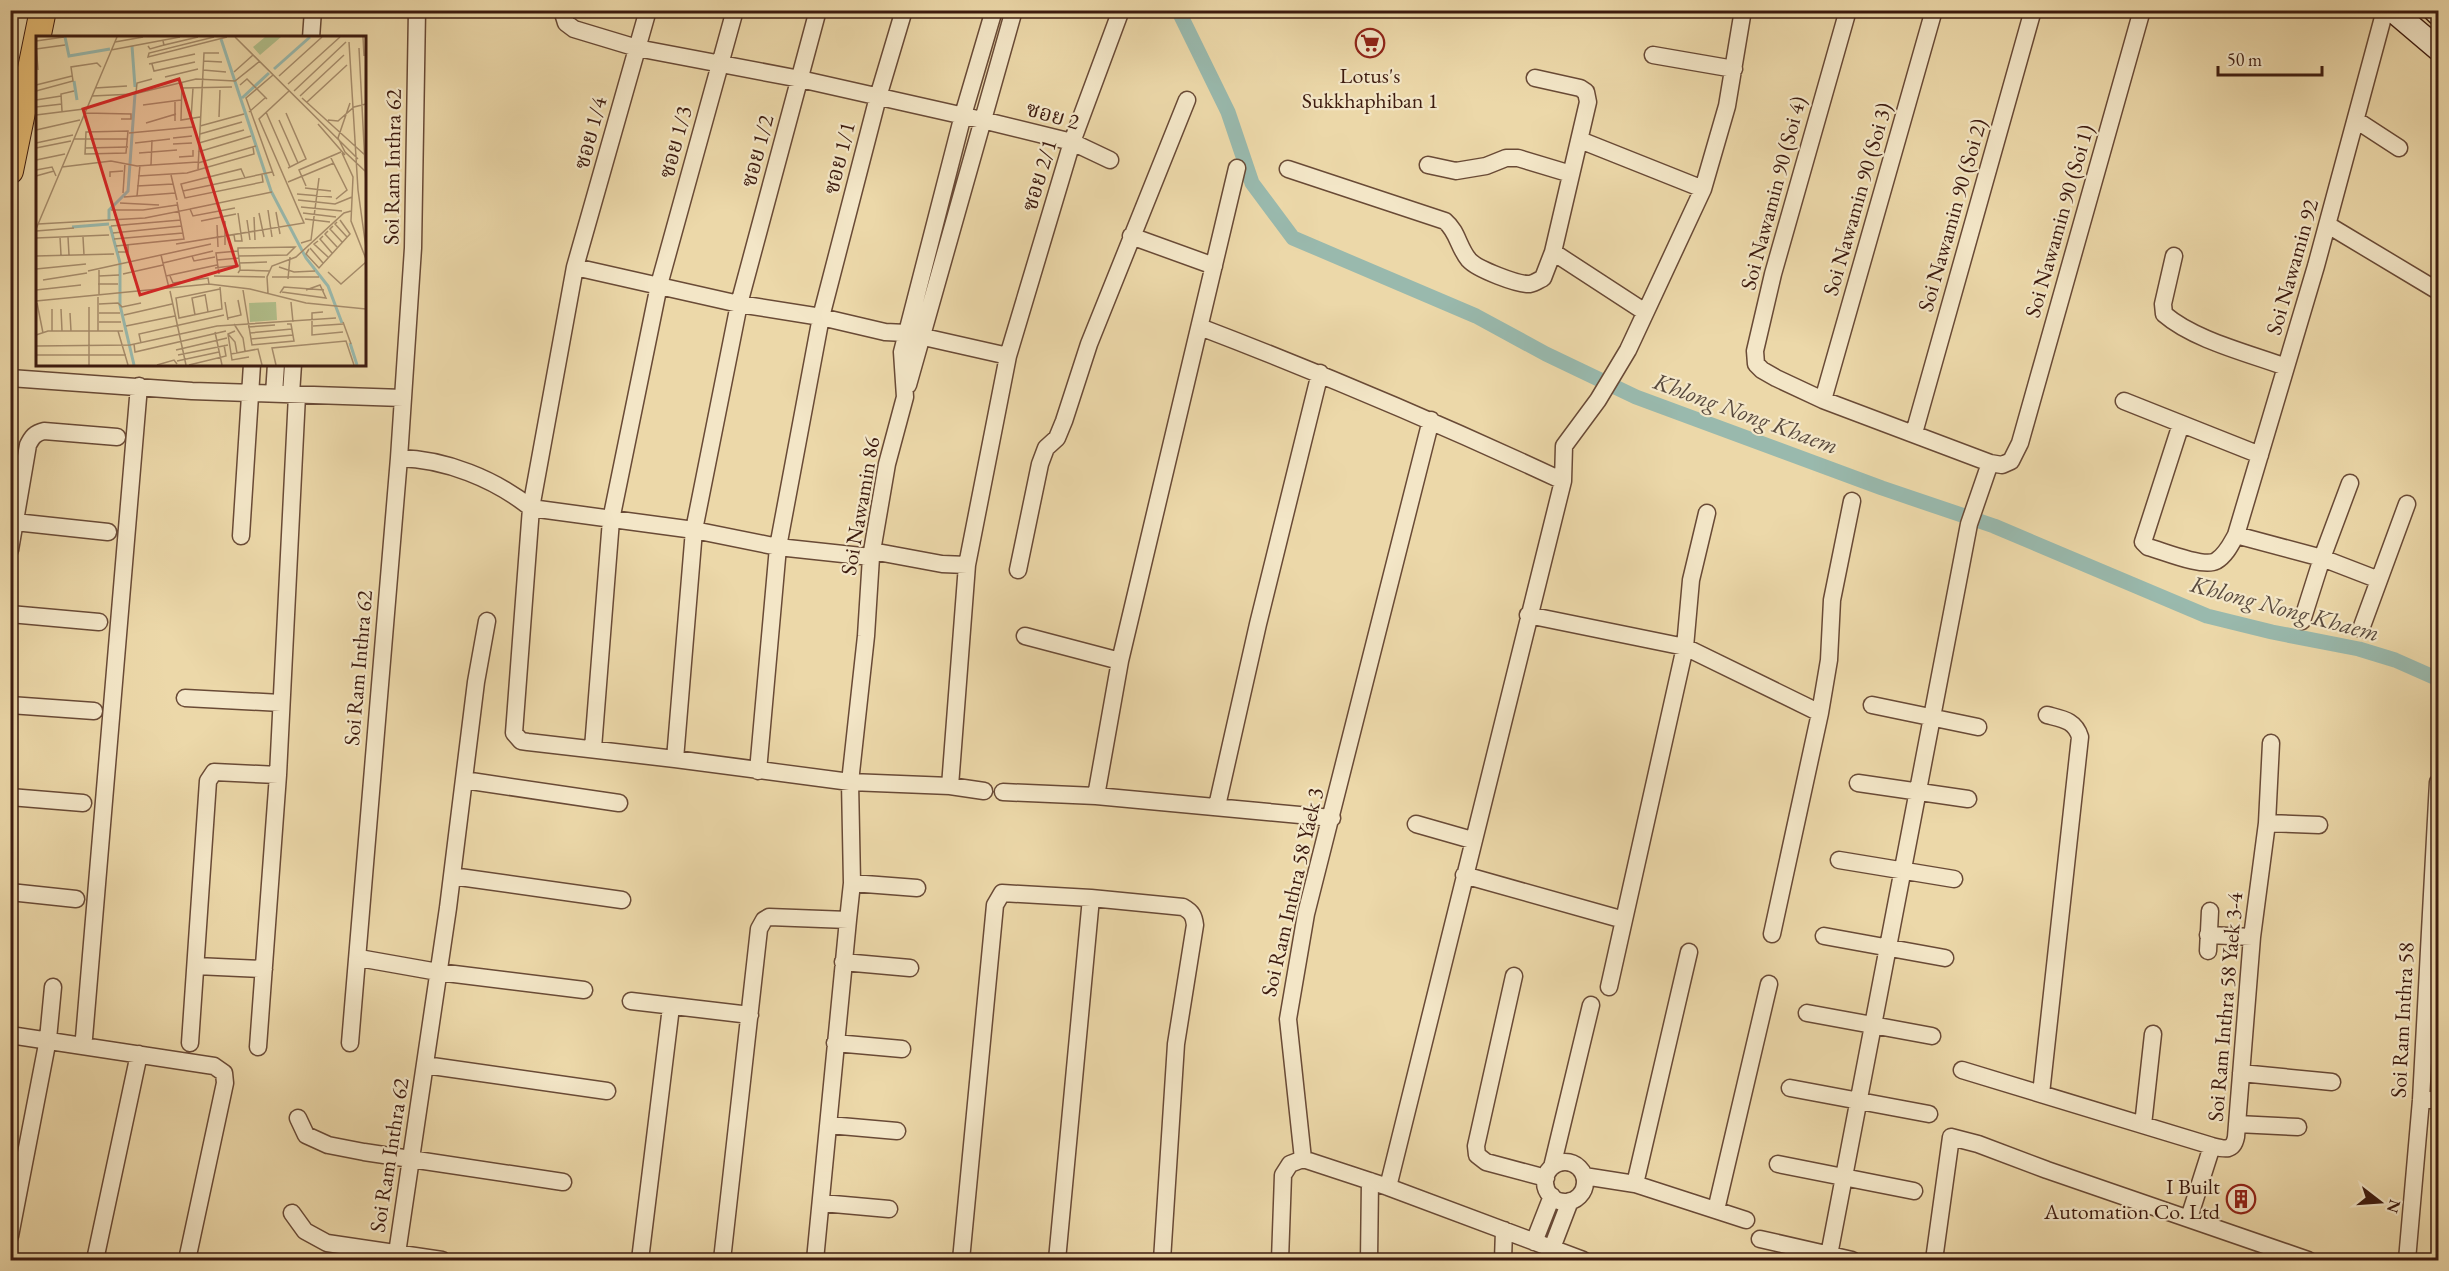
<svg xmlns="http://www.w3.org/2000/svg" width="2449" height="1271" font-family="'EB Garamond','Noto Serif Thai',serif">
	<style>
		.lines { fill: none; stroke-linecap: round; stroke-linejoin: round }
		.canal { stroke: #99b9ad; stroke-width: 15 }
		.minor-casing { stroke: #694a36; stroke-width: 19 }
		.secondary-casing { stroke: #3d1b0f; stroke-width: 25 }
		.primary-casing { stroke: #3d1b0f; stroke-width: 28 }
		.minor { stroke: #f3e6c7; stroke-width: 16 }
		.secondary { stroke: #f3e6c7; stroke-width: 22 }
		.primary { stroke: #e6bc74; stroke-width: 26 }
		.labels { text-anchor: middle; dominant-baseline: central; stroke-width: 4.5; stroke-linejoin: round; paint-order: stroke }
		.poi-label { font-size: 22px; fill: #3d1b0f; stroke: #f3e6c7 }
		.street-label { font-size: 22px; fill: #3d1b0f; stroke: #f3e6c7 }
		.water-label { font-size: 24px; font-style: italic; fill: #594a3e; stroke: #f3e6c7 }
		.inset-river { fill: none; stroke: #99b9ad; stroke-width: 3 }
		.inset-road { fill: none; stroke: #a68c6b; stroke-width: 1.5 }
		.view { fill: #d62828; fill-opacity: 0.15; stroke: #d62828; stroke-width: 3 }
		.inset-edge { fill: none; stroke: #3d1b0f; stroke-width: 3 }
	</style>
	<rect width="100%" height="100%" fill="#ecd8a9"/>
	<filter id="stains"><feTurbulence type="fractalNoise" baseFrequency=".00333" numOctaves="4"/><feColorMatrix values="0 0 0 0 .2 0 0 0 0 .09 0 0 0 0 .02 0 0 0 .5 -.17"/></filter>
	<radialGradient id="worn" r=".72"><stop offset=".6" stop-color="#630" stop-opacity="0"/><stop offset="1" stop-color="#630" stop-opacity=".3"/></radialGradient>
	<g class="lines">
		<path class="canal" d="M1178,10L1228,112L1252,183L1293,238L1476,316L1546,354L1636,397L1882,488L1994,526L2207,616L2272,632L2359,649L2395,660L2438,679"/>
		<g class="minor-casing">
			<path id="minor" d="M562,10L566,23L574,29L637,48L800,79L982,120L1072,142L1110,160
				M648,10L575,267L531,508L514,733L521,741L528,742L675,759L850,782L950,786L984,791
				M1848,10L1773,274L1755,351L1756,364L1762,370L1776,378L1823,400L1990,463L2002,465L2011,461L2020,443L2142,10
				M311,38L313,10
				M1653,55L1734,69
				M1535,78L1580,88L1586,92L1588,102L1553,252
				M2356,120L2399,148
				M1580,140L1703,189
				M1428,165L1456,171L1486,166L1506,158H1518L1571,174
				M1288,169L1445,221C1458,232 1458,247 1469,260C1477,269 1518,285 1530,284C1535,283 1539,280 1543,278L1553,252L1645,312
				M2328,225L2438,291
				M1131,236L1214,266
				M2174,256L2163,304L2164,314C2194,340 2248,353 2286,367
				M575,267L739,304L821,317L885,332L906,333L1008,356
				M1200,327C1323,374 1443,425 1563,481
				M10,378L192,391L403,398
				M908,385L1014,10
				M274,394L276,364
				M291,394L293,364
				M1823,400L1934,10
				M2124,401L2260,455
				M2181,424L2143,542L2148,547C2163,551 2203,568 2216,561C2226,555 2231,544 2236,535L2316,266L2385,10
				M1914,433L2033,10
				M399,458C445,459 495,479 531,508L694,530L778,547L871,557
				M15,522L108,532
				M2236,535L2322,558L2379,580
				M241,536L252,364
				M10,550L28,445C32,437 35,433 44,431L117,437
				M872,551L942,564L967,565
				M1018,570L1040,464L1046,448L1057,438L1064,421L1089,344L1187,100
				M10,614L99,622
				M1528,615L1685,647L1820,713
				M2302,621L2322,558L2350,483
				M2361,629L2407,504
				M1025,636L1120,661
				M185,698L281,703
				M10,705L94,711
				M1872,705L1978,727
				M593,748L611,520L659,285L735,10
				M675,759L694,530L739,304L818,10
				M758,771L778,547L821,317L878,97L904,10
				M464,780L619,803
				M1858,783L1968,799
				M950,786L967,565L1008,356L1072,142L1121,10
				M1003,792L1096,796L1332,818
				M1096,796L1120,661L1237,168
				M10,797L83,803
				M1217,806L1258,624L1320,373
				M2267,823L2319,825
				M1416,824L1472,840
				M1839,860L1954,879
				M1464,875L1624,920
				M452,876L622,900
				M852,883L917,888
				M10,892L76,899
				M1772,934L1820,713L1829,660L1832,600L1852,501
				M2208,935L2252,937
				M1824,936L1945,958
				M2208,951L2210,911
				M359,958L438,972L584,990
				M843,962L910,968
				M196,966L264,969
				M1514,976L1476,1146L1477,1155L1486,1162L1546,1178
				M1609,987L1685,647L1691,580L1707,513
				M631,1001L750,1015
				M1807,1013L1932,1036
				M10,1035L214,1066L224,1073L225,1083L187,1260
				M84,1038L139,386
				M190,1043L208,781L214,772L278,775
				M350,1043L399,458L413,248L417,10
				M835,1043L902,1049
				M258,1047L278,775L297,395
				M425,1065L607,1091
				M1962,1070L2212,1146C2224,1149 2233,1152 2236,1137L2252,937L2267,823L2271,743
				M2241,1073L2332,1082
				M1790,1088L1929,1114
				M2041,1094L2080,737C2075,720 2062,719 2047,715
				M2421,1100H2438
				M298,1118L306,1135L328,1145L364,1152L563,1182
				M2237,1124L2298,1127
				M829,1125L897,1131
				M2143,1125L2153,1034
				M1303,1159L1288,1019L1306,914L1431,420
				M1303,1159L1388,1187L1583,1260
				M1545 1182a20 20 0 1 1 40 0a20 20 0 1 1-40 0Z
				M1778,1164L1914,1191
				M1552,1167L1591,1005
				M1584,1176L1635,1184L1746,1220
				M1635,1184L1689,952
				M1388,1187L1563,481L1564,446L1598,400L1628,350L1703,189L1727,106L1743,10
				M822,1203L889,1209
				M1716,1210L1769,984
				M292,1213L305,1231L327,1243L442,1260
				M2189,1218L2212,1146
				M10,1236L48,1039L53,987
				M1760,1239L1852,1260
				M1534,1242L1552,1196
				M1552,1248L1570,1201
				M1829,1255L1969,524L1990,463
				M95,1260L139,1054
				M396,1260L448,908L476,682L487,621
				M640,1260L671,1007
				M722,1260L759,929L764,920L769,917L848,920L852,883L850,782L866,636L871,557L887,464L905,397L902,352L963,115L994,10
				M815,1260L848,920
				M961,1260L995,905L1002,893L1091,898L1183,907C1192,912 1194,916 1195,925L1176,1044L1162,1260
				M1057,1260L1091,898
				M1280,1260L1283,1175L1290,1164L1303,1159
				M1369,1260L1370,1181
				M1503,1260L1504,1230
				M1934,1260L1951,1137L1978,1144L2047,1170L2308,1260
				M2407,1260L2421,1100L2438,782"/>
		</g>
		<g class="secondary-casing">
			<path id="secondary" d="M2392,10L2438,49
				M2434,10L2438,14"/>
		</g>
		<g class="primary-casing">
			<path id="primary" d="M10,171L43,10"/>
		</g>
		<use href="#minor" class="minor"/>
		<use href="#secondary" class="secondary"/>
		<use href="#primary" class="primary"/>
	</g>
	<defs>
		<g id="supermarket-ring" transform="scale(1.5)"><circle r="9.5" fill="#f3e6c7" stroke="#8f2418" stroke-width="1.5"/><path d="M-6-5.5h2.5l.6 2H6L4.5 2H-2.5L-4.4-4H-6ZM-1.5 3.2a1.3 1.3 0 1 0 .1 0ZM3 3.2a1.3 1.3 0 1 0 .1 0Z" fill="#8f2418"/></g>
		<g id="building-ring" transform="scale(1.5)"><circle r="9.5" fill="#f3e6c7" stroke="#8f2418" stroke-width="1.5"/><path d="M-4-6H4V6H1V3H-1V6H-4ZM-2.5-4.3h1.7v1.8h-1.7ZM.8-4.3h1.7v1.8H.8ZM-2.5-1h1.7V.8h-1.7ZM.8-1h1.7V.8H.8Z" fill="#8f2418"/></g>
	</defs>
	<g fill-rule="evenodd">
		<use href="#supermarket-ring" x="1370" y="43"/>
		<use href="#building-ring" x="2241" y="1199"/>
	</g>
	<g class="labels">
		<g class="poi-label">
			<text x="1370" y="75">Lotus's<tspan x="1370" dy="25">Sukkhaphiban 1</tspan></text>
			<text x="2220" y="1186" text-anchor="end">I Built<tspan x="2220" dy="25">Automation Co. Ltd</tspan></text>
		</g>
		<g class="street-label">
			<text transform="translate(1053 115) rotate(16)">ซอย 2</text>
			<text transform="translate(590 133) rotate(-75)">ซอย 1/4</text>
			<text transform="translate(675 142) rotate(-75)">ซอย 1/3</text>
			<text transform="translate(757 151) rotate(-75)">ซอย 1/2</text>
			<text transform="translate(839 158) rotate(-76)">ซอย 1/1</text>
			<text transform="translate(392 167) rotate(-89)">Soi Ram Inthra 62</text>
			<text transform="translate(1039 175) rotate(-73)">ซอย 2/1</text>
			<text transform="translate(1773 193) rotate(-75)">Soi Nawamin 90 (Soi 4)</text>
			<text transform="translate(1857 199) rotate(-74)">Soi Nawamin 90 (Soi 3)</text>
			<text transform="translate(1952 215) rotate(-74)">Soi Nawamin 90 (Soi 2)</text>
			<text transform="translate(2059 221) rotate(-74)">Soi Nawamin 90 (Soi 1)</text>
			<text transform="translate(2292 267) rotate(-74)">Soi Nawamin 92</text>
			<text transform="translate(860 506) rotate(-80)">Soi Nawamin 86</text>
			<text transform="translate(358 668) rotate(-85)">Soi Ram Inthra 62</text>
			<text transform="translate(1292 892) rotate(-77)">Soi Ram Inthra 58 Yaek 3</text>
			<text transform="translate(2225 1007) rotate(-85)">Soi Ram Inthra 58 Yaek 3-4</text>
			<text transform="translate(2402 1020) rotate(-87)">Soi Ram Inthra 58</text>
			<text transform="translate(389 1155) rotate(-81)">Soi Ram Inthra 62</text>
		</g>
		<g class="water-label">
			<text transform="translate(1746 413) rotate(20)">Khlong Nong Khaem</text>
			<text transform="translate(2285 608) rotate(15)">Khlong Nong Khaem</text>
		</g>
	</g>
	<g transform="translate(36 36)">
		<rect width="330" height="330" fill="#ecd8a9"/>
		<path d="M229,1H245L224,19L217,11ZM240,266L241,284L214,286L213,267Z" fill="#b2c08c"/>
		<path class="inset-river" d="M29,1L33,20L74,13M185,3L235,155L270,222L292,250L306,287M96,10L99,51M238,33L274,1M38,45L41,64M206,62L233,37M73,184V174L92,155L99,58M74,190L84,227V269L98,329M36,191L73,188M314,307L321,329"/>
		<path class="inset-road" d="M178,1L113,17L112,21L191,1M199,1L322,123M327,1L328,20M0,5L28,1M127,5L128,9L162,1M79,6L107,1M313,6L322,154L330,212M0,8L2,34M112,10L114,13L128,9M323,12L330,148M0,13L29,9M75,14L144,1M167,25L186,26M113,28L159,18M116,28L118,35L159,26M167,34L190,36M198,36L217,19M237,39L210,62L238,140M243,40L286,1M129,41L162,33M146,46L145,84L164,81M252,48L304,1M0,49L36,40M204,49L211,43L231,63M59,52L91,50M146,52L196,51M0,55L37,45L35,31L61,27L65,31M258,55L310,6M100,57L101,47L116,43M56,60L98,58L160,43L199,45L224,25M264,60L308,19M266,62L330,120M0,64L25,60M139,64V85M271,66L311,29M314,67L302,102L309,116L330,136M107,69L145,64M0,71L26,68M26,75L25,58L38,55M213,76L229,62M230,76L254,131M49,77L95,78V83H85M250,77L270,123L252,132M0,79L48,73M183,81L184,54M155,83L157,52M243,84L262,127M292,84L302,85L318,71L330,68M110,87L140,78M282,88L309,119M164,90L208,78M0,94L44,84M92,95L90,117L49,118L50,96ZM93,97L157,91M164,98L206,86M137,102L156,100M38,103H92M0,107L37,99M99,107L134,103M163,107L208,94M137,108L156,107M0,112L35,105M49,112L92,111M162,116L215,100M103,117L141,114M306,117L317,141L315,185L330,223M294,120L311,154L300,163M143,121L157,120V114M0,124L29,118M162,127L220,110M115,129L116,104M26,131L75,125L101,130L162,126M162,133L168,17H183M0,134L16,131L20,140M135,139L141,164M0,140L18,135M102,140L151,137L218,118L217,111M74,141V136L87,135M209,142L205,133L145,148L149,162L227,146L226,139M252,146L298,127M101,150L137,148M270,150L263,134L305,116M269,152L295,155M147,155L236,136M87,157L89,127M261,158L296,161M101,160L104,129M88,161L139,157M262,164L299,168L316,161M84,167L123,169M265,171L306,175M154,173L236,156M75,174H107L141,169M232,174L236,201M240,176L244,198M223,177L228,201M267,177L300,181M218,181L219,204M269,183L294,186M211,184L214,204M165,185L200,178M301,186L299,188L311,201M2,188L109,182L154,173L157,180L199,172M181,189L182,211M75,190L145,184M297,190L294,193L306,206M0,193L81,1M0,195L38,192M292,195L289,198L301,211M77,197L146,190M198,199L199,205H206L202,177M287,200L284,203L296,217M24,201L25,219M32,201L33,219M47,201L48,219M0,202L73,199M78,203L147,197M282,205L278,208L292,221M265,207L275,204L283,142M140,208L268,187L223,83L253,55M189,209V185M80,210L148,203L141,166M274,212L287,227M273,213L270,218L283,232L314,198L304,184M82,216H92V208M125,219L133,252M0,220L78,218M156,220L158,225L179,221M202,220L251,219L259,211L202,212V215L204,231V234L202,237M181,224L203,222M127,227L177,215M203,227L231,226M243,231L258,236L279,235M179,232L203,229M0,233L50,228M204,234L234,235M52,235L175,208M292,236L305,248L330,226M87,238L127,229M183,238L180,217L202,215M63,240L83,239M130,240L181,229M134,240L137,247L172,242L173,248M178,240L229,241M236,241H283M252,243L254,221M7,244L51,237M62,248H82M184,253L140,262L143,282L186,273L184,251M0,254L45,249M207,254L216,309L258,305L255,288H251M134,255L150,329M246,256L290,262L284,249L270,254M232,257L231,241L236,230L260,221L308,177L315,175M244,257L248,251L288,254M63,258V234M169,258L172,276M0,265L173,248L214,253L270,267L330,273M189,266L192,284M255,266L257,286M1,267L7,297M63,268L82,267L86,271L105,267M53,271V329M16,273V295M25,273L26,295M287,276L276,277V299L307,296M34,277L35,295M63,277H84M88,279L136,268M159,279L156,262L169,259M192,282L205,279L202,264M63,286H85M307,286L315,308M198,288L207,302L209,315M90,290L139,280M277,290L307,288M212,291L239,289M62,295V261M82,295L92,329M199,295L192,298L196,324L213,321M179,296L186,329M214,297L256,293M192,298L199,306L201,317M0,299L12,295H87M215,303L257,299M105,307L103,298L188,279M98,308L99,316L190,295M0,310L94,309L181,290L300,282M140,314L191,302M195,318L222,313L226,329M0,319H90M142,319L192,309M141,325L183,316M121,329L138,324L141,328M153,329L190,320L188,309M240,329L236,312L310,305L318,329"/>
		<path class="view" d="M143,43L201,230L104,259L47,73Z"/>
		<rect width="330" height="330" class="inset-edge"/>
	</g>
	<rect width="2449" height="1271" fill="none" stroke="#ecd8a9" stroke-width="36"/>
	<rect x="12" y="12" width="2425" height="1247" fill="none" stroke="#3d1b0f" stroke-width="3"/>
	<rect x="18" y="18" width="2413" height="1235" fill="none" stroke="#3d1b0f" stroke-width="1.5"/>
	<g transform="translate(2380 1202) rotate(107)" stroke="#f3e6c7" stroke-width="4.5" paint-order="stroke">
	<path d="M0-4.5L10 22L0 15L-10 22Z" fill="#3d1b0f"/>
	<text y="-9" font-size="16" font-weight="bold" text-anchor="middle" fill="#3d1b0f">N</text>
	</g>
	<path d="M2218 66v9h104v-9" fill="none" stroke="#3d1b0f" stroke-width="3"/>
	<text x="2227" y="66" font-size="18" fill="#3d1b0f" stroke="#f3e6c7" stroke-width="4.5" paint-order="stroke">50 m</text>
	<rect width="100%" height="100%" filter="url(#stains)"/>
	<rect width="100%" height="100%" fill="url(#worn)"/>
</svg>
